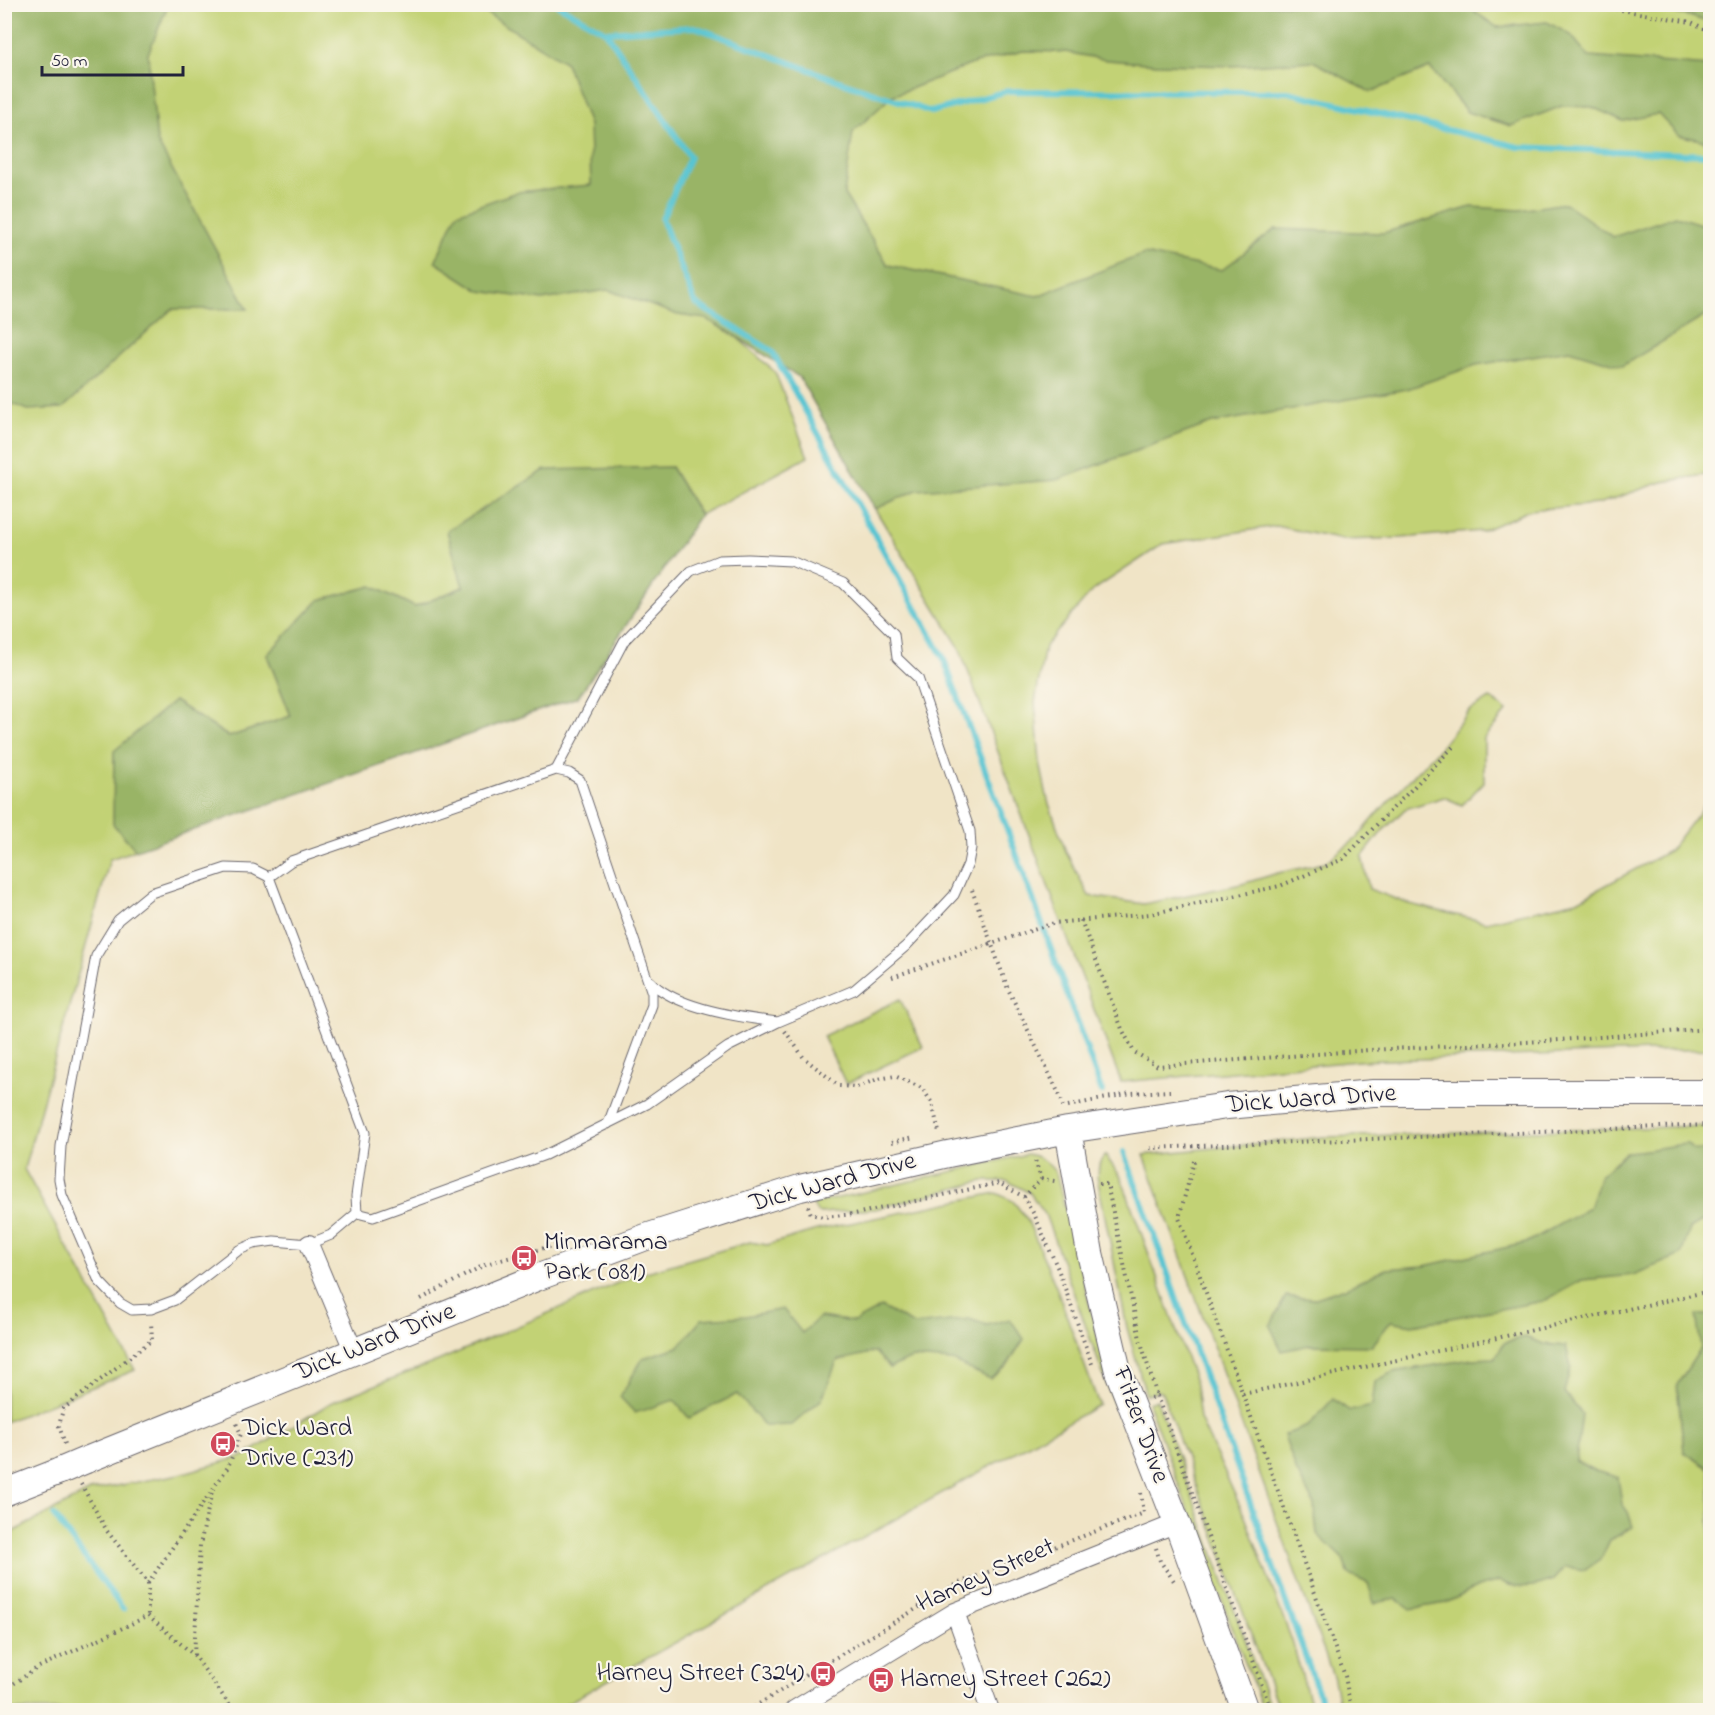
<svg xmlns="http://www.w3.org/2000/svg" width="1715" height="1715" font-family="'Indie Flower',sans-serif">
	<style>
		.green { fill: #c2d274; stroke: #727a58; stroke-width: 1.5 }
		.forest { fill: #99b466; stroke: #5e6b50; stroke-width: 1.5 }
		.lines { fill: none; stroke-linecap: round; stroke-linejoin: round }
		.stream { stroke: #58c4d1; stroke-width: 6 }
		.lane-casing { stroke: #6a666c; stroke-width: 11 }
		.street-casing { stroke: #6a666c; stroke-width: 20 }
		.secondary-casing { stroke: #6a666c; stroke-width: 28 }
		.path { stroke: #6a666c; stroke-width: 4; stroke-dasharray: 1.5 4.5; stroke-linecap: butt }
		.lane { stroke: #fff; stroke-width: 9 }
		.street { stroke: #fff; stroke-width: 18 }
		.secondary { stroke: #fff; stroke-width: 26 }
		.secondary-bridge-casing { stroke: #6a666c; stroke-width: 28; stroke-linecap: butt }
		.secondary-bridge { stroke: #fff; stroke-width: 26 }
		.labels { text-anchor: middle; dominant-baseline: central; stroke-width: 4.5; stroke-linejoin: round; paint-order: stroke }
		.street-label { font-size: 26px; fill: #22223b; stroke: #fbf7ec }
		.poi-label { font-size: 26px; fill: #22223b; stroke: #fbf7ec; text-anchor: start }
	</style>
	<rect width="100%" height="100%" fill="#fbf7ec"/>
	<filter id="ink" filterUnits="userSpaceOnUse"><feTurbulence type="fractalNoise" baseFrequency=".0167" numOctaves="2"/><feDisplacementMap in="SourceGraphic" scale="12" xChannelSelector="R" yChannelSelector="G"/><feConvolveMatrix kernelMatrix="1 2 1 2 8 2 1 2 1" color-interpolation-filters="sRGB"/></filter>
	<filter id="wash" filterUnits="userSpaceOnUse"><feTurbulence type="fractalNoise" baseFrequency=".008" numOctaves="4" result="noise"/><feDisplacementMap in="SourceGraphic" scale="24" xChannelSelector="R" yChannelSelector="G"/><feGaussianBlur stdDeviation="1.35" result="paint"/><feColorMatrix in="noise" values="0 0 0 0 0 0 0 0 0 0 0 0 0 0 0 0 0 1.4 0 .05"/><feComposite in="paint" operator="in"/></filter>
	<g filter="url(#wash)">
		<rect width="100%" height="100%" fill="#f0e4c6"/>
		<path class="green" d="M1615,4L1690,16L1710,23V474L1662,482L1598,504L1530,510L1482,531L1401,538L1343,540L1276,526L1163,544L1092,591L1045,646L1035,702L1040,763L1048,801L1066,852L1089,896L1144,904L1242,884L1278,873L1324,863L1357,838L1384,806L1437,751L1469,711L1490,698L1507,711L1484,738V782L1462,805L1444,797L1405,809L1380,834L1362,857L1369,889L1409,904L1486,922L1577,901L1669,851L1710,798V1049L1358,1061L1121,1082L959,647L875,509L799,377L771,335L731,332L775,372L808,457L700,515L671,467L463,587L415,607L372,586L267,655L291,716L229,737L174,701L113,824L136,850L110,859L24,1169L135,1370L5,1422V5Z
			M900,999L923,1047L846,1084L823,1036Z
			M1710,1126V1710H1340L1334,1679L1144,1155L1324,1137Z
			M1027,1154C1040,1156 1048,1163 1056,1173L1107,1373L1118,1405L1115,1407L1045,1214L1030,1193L1007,1181H983L875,1209L821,1213L817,1212L813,1204Z
			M1105,1155L1121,1177L1196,1385L1200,1419L1246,1519L1292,1641L1312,1710H1279L1162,1393L1158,1391L1146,1395L1127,1328L1097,1176L1100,1162Z
			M996,1193L1013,1201L1027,1219L1057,1289L1099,1405L555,1710H5V1536L90,1491L180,1474L244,1456L332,1402L438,1361L636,1275L750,1242L767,1245L817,1230Z
			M1157,1400L1271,1710H1263L1148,1403Z"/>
		<path class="forest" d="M5,4L168,5L148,54L157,141L248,309H172L63,408L28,410L5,401Z
			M825,5L841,7L848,4L1465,5L1497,27L1547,22L1571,35L1589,57L1709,66L1710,142L1678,135L1658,114L1623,121L1592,107L1562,106L1511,126L1467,112L1430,68L1370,92L1313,61L1232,66L1158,64L1107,60L1065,52L1023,51L975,63L892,96L853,132L844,194L888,265L1037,296L1144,254L1222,270L1275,229L1383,233L1471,207L1520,210L1565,203L1613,237L1676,216L1710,227V313L1622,366L1569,350L1476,365L1407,389L1212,423L1057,480L917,490L875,509L799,377L729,332L706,319L678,315L608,290L542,300L480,291L435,262L457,213L517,192L591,185L589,125L566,63L473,5Z
			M1615,5H1710V23L1690,16Z
			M671,467L700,515L578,697L136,850L113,824L114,751L174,701L229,737L291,716L267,655L319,600L372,586L415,607L463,587L447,531L545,470Z
			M1687,1144L1693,1150L1710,1151V1217L1690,1229L1681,1255L1633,1275L1582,1280L1544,1301L1412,1325L1391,1321L1372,1346L1310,1345L1282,1351L1270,1326L1286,1296L1313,1299L1348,1287L1386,1269L1424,1266L1526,1243L1589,1208L1600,1176L1626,1152C1647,1151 1666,1146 1687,1144Z
			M881,1307L914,1325L969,1319L987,1325L1010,1319L1024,1339L1006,1367L990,1379L953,1361L912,1358L890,1368L875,1352L837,1361L822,1399L792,1425L765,1426L737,1394L689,1418L674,1400L635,1413L620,1397L643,1358L678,1347L702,1319L746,1316L783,1309L802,1333L820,1317L854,1322Z
			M1696,1315H1710V1469L1684,1452L1677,1385L1701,1348Z
			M1525,1337L1544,1344L1566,1346L1571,1367L1564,1392L1582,1414L1576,1461L1595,1471L1618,1477L1622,1504L1628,1512L1633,1527L1610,1540L1601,1559L1585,1570L1565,1567L1553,1580L1535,1586L1515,1587L1499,1581L1478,1587L1446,1603L1410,1609L1396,1599L1374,1603L1368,1583L1349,1575L1343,1559L1317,1534L1314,1505L1296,1470L1284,1435L1308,1426L1333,1399L1350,1411L1372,1406L1375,1382L1393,1372L1472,1359L1495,1358L1504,1343Z"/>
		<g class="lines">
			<path class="stream" d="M556,4L606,32L695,27L842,82L931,112L1007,91L1288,92L1519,147L1710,155
				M606,32L690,157L662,219L695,303L772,351L943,657L1033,899L1102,1092
				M1124,1152L1319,1694L1322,1710
				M54,1516L123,1609"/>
		</g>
	</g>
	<g filter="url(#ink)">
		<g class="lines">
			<g class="lane-casing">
				<path id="lane" d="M269,877L291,861L556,770L569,773L580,780L652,993V1005L608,1124
					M650,981C675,1008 742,1018 778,1022
					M357,1213L331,1235L309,1244L274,1241L253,1244L239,1250L175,1300L151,1309L132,1310L120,1303L99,1281L62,1195L59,1179L61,1146L96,956L118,920L151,893L226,868L253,869L269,877L365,1133L356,1196L357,1213L373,1217L545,1155L647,1104L728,1047L778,1022L854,990L906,946L954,895L968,864L971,848L970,831L918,678L897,658L894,634L843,583L791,561L748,559L719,560L691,571L624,641L556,770"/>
			</g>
			<g class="street-casing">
				<path id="street" d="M309,1244L354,1352
					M955,1612L990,1710
					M794,1710L955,1612L1177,1523"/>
			</g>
			<g class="secondary-casing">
				<path id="secondary" d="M1068,1130L1090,1253L1118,1371L1177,1523L1245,1710
					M86,1460L536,1278L646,1237L800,1188L948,1154L1068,1130L1227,1106L1373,1093H1710
					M4,1493L60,1471"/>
			</g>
			<path class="path" d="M1586,4L1691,22L1710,31
				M972,890L1008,989L1060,1096L1064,1109
				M1081,920L1122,1029L1134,1052L1158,1066L1370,1050L1545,1041L1710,1029
				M892,977L1054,923L1150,914L1280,886L1343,859L1455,745
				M785,1031L804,1058L839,1086L857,1087L878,1079L895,1076L922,1088L932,1103L939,1132
				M1068,1106L1131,1093L1170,1091
				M892,1142L914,1137
				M1150,1148L1710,1125
				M1194,1161L1179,1218L1345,1676L1351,1710
				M1041,1179L1055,1181
				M1099,1184H1107L1140,1339L1157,1396
				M1024,1197L1041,1179L1034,1157
				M808,1206L811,1214L823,1217L855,1214L999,1183L1024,1197L1035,1216L1058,1269L1092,1364
				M421,1299L486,1264L566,1242
				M1243,1394L1710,1291
				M1151,1398L1157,1396L1271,1710
				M65,1444L59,1426L63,1409L152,1340L151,1322
				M81,1484L107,1531L148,1583V1616
				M1141,1493L1144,1513
				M1156,1548L1160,1561L1174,1581
				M148,1583L228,1467L241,1434L235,1421
				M148,1616L194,1655L233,1710
				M194,1655L200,1545L212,1491
				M4,1690L37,1668L148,1616
				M749,1710L959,1583L1144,1513"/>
			<use href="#lane" class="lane"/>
			<use href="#street" class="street"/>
			<use href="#secondary" class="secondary"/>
			<g class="secondary-bridge-casing">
				<path id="secondary-bridge" d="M60,1471L86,1460"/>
			</g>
			<use href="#secondary-bridge" class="secondary-bridge"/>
		</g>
	</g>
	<defs>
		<g id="bus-disc" transform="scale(1.35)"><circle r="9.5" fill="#d1495b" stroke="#fbf7ec"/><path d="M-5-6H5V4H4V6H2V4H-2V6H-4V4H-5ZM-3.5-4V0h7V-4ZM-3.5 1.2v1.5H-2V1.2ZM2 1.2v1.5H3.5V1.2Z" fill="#fff"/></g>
	</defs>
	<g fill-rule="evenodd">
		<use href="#bus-disc" x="524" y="1258"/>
		<use href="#bus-disc" x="223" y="1444"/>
		<use href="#bus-disc" x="823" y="1674"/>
		<use href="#bus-disc" x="881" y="1680"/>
	</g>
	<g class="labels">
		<g class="street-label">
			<text transform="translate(1311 1100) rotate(-4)">Dick Ward Drive</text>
			<text transform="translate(833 1183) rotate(-15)">Dick Ward Drive</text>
			<text transform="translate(375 1343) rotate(-22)">Dick Ward Drive</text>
			<text transform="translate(1140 1425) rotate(70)">Fitzer Drive</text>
			<text transform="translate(986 1576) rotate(-24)">Hamey Street</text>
		</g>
		<g class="poi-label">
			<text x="544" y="1243">Minmarama<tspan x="544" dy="30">Park (081)</tspan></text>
			<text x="242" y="1429">Dick Ward<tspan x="242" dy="30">Drive (231)</tspan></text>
			<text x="804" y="1674" text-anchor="end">Harney Street (324)</text>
			<text x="900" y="1680">Harney Street (262)</text>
		</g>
	</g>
	<rect width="1715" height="1715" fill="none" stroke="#fbf7ec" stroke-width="24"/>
	<path d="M42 66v9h141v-9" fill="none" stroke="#22223b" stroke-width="3"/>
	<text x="51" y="66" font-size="18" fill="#22223b" stroke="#fbf7ec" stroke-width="4.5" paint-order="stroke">50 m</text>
</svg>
